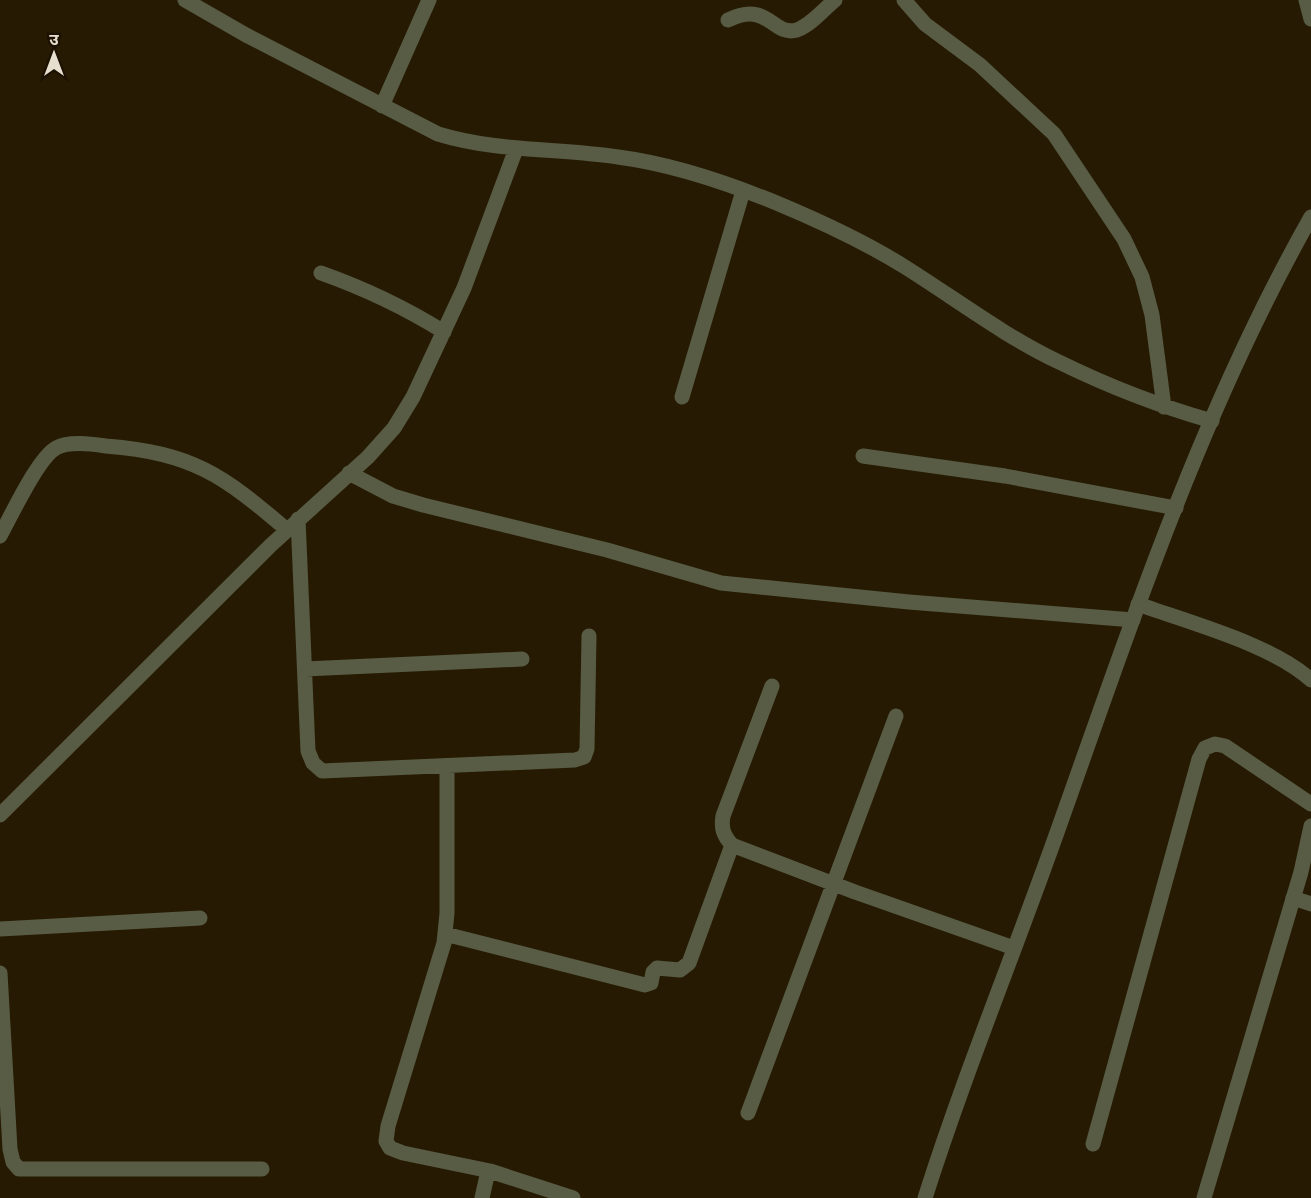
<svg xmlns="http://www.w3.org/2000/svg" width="1311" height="1198" font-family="Barlow,'Noto Sans Devanagari',sans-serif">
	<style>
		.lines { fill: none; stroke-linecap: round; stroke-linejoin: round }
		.service { stroke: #585c44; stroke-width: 15 }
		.minor { stroke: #585c44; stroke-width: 15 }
		.tertiary { stroke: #585c44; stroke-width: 15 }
	</style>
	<rect width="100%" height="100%" fill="#261b02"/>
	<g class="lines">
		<path class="service" d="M1293,898L1311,904
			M0,929L200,918"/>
		<path class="minor" d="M185,0L246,35L438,134C497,152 557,148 618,157C672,164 728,183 779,204C822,222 865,242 905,267C956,299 1004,336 1059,362C1108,386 1159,406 1212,421
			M904,0L925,24L980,65L1054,134L1124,239L1142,277L1152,315L1164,407
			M1306,0L1311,19
			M728,20C769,0 772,37 797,30C811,25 824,9 835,0
			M382,106L429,0
			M321,273C366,289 404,307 444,332
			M682,397L743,191
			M863,456L1005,476L1176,508
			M349,473L393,496L423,505L607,550L721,583L909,602L1133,620
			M298,519L308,751L313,763L322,771L575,760L584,757L587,749L589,636
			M0,536C11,516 38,458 56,448C69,441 91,444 106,446C193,453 223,475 287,530
			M1138,604C1190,623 1271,644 1311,680
			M305,669L522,659
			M772,686L723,816C721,828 723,835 732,845L855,892L1014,948
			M447,766V913L444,943L388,1126L386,1141L390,1148L403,1153L490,1171L573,1198
			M0,815L271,545L368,457L394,428L413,397L464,288L516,149
			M445,934L645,985L651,983L653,972L657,968L680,970L689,963L732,845
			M0,973L10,1149L13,1162L19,1169H262
			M748,1113L896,716
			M1093,1144L1199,759L1205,748L1215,744L1225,746L1311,804
			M482,1198L488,1171
			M1204,1198L1301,872L1311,826"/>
		<path class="tertiary" d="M925,1198C965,1072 1016,949 1060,824C1133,619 1203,407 1311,217"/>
	</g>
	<g transform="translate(54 54)" stroke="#1c1100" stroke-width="4.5" paint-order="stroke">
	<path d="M0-4.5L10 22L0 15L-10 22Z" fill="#e6dfd0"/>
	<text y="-9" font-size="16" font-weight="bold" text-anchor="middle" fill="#e6dfd0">उ</text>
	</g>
</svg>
